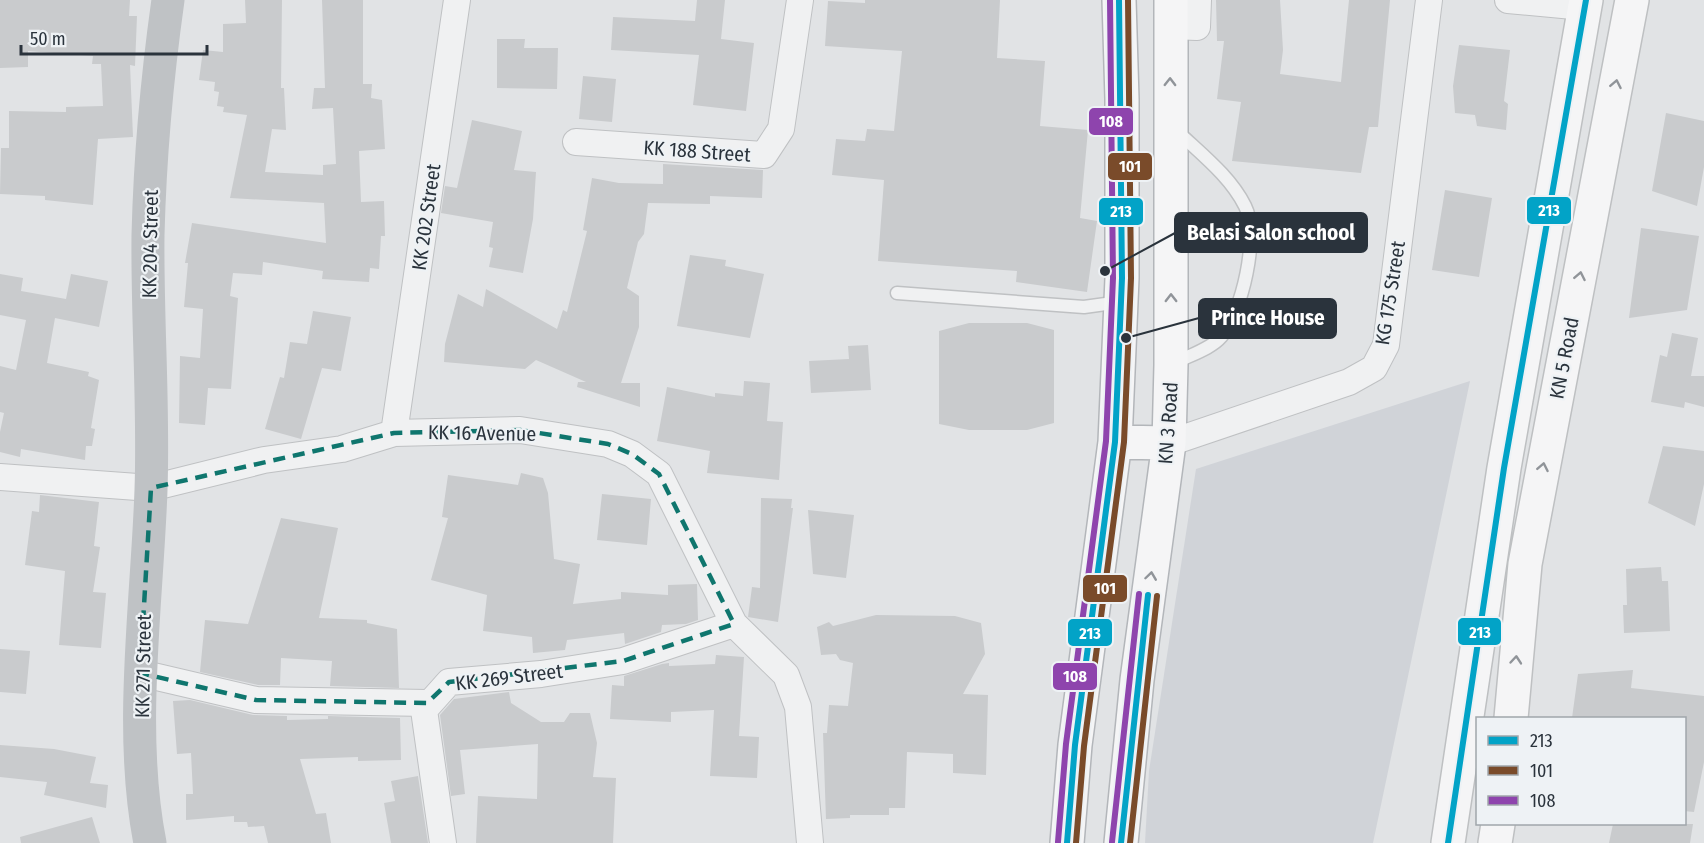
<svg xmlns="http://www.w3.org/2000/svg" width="1704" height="843" font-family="'Fira Sans Condensed',sans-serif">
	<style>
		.built { fill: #d0d3d8 }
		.building { fill: #c9cbcd }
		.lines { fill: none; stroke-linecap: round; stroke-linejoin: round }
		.lane-casing { stroke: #bfc1c3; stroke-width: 15 }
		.street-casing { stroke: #bfc1c3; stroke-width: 28 }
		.primary-casing { stroke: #bec0c2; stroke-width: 36 }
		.highway-casing { stroke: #b3b6ba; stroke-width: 36 }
		.lane { stroke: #f0f1f2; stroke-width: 12 }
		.street { stroke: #f0f1f2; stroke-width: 26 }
		.secondary { stroke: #bfc2c5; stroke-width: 33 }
		.primary { stroke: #f5f5f6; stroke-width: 33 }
		.highway { stroke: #f5f5f6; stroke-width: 33 }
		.bus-1-casing { stroke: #eef2f5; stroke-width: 10 }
		.bus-2-casing { stroke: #eef2f5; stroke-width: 10 }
		.bus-3-casing { stroke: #eef2f5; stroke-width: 10 }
		.bus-1 { stroke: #02a3c7; stroke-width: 6 }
		.bus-2 { stroke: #7a4b2a; stroke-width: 6 }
		.bus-3 { stroke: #8e44ad; stroke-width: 6 }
		.oneway { stroke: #909499 }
		.marked { fill: none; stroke: #0f766e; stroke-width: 4.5; stroke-dasharray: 12 8; stroke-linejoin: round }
		.labels { text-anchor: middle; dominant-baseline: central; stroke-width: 4.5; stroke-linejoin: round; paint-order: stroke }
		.street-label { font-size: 20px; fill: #2a333c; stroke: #eef2f5 }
		.leader { fill: none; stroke: #2a333c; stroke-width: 2 }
		.callout-dot { fill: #2a333c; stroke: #eef2f5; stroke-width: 2 }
		.callout { fill: #2a333c; stroke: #2a333c; stroke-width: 2 }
		.callout-label { font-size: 21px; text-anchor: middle; font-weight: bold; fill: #fff }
		.line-badge { stroke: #eef2f5; stroke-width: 2 }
		.badge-label { font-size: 16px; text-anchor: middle; font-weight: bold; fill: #fff }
	</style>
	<rect width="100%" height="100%" fill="#e1e3e5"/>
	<path class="built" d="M1470,381L1373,843H1145L1149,771L1196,469Z"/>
	<path class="building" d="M0,0H130L129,16H137L135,66L130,65L133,137L98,139L93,205L45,200V196L0,194L1,148H9V111L66,112V107L103,106L101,64H92L93,56L28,51V67L0,68Z
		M245,0H282L281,88H284L286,130L272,129L265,172L323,175V165L336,164L333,108L312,109L314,88H325L322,0H363V84H372L371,98L382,100L385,149L359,151L361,202L384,201L385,236H381L379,269L370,268L369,282L322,279L323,271L263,262L262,275L233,273L230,296L238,298L231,389L208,388L205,425L179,423L180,356L200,358L203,309L184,307L188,263H185L192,223L326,243L324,203L230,198L247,115L223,112L224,107L217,106L219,92L214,91L215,82L199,80L203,50L223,52V24L246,23Z
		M697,0H725L721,39L754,43L746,111L693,105L699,55L611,50L613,17L695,21Z
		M865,0H1000L997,58L1045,61L1040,126L1088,130L1080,218L1097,221L1087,292L1016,282L1017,271L878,261L884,180L832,175L836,139L865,141L867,129L894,131L902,51L825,46L828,1L865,3Z
		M1216,0H1280L1283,50L1280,74L1341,82L1349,0H1390L1378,127H1369L1361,173L1232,161L1241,102L1217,99L1224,41H1217Z
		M497,39H525L524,48H558L557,89L497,88Z
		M1459,45L1510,50L1504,101L1508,104L1506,130L1477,126L1475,115L1455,113L1453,86Z
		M583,76L616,79L612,122L579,119Z
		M1666,113L1704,121V167L1697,206L1652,191Z
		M472,120L522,131L514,170L536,172L533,219L523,273L489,267L493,248L489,247L493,222L441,213L445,186L457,188Z
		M663,164L763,170L762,198L710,196V204L648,203L644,234L638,242L627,288L639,296V327L621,383H640V407L577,387L578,382H586L536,360L525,369L444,362L445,344L458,294L483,307L486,289L557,329L563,310L567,312L587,231L583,230L592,178L619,183L663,184Z
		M1445,190L1492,198L1479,277L1432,270Z
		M1641,228L1699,236L1687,310L1629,318Z
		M690,255L726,260L725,266L764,274L750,338L677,326Z
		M0,274L23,278L21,291L66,299L71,274L108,281L99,327L55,318L47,363L89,372L88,376L99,380L91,428L95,429L92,446H86L85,460L21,449L20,457L0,452V432L4,413L0,412V366L16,370L26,320L0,315Z
		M313,311L351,317L341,371L322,368L301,439L265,429L280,377L284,378L290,342L307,344Z
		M969,323H1027L1054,330V423L1027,430H969L939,424V331Z
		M1672,333L1698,338L1691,376H1704V407L1685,402L1684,408L1651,402L1660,355L1667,357Z
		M868,345L871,390L811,393L809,361L849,359L848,346Z
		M744,381L770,383L767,421L783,422L779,480L707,473L710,451L657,441L667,387L715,397V393L743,396Z
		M1663,446L1704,451V484L1695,526L1648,503Z
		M521,473L543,478L548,493L554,559L580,564L573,604L621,599V592L668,595V585L697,584L698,620L686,624L662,625L661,632L625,644L624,633L567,640L565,650L533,653L532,637L483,631L487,595L431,580L448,518L442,517L448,475L518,485Z
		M602,494L651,499L647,545L597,540Z
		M40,495L99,502L94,546L100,547L93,592L106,593L101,648L59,645L65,571L25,565L32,511L39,512Z
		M761,498L792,499L791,508H793L778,622L748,617L752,587L760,588Z
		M808,510L854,515L846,578L813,574Z
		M281,518L338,528L319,618L367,620V623L397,629L399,688L330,686L332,661L281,658L280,685H258L200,672L205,620L248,624Z
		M1661,567L1662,581H1668L1670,631L1624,633L1623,605H1627L1626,569Z
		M876,615L955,616L981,623L985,654L963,694L988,695L986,775L953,773V754L907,752L905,808H889V815H850V818L826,819L823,733H827L829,705L848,706L853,663L840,660L836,654L821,655L817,627L829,622L833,626Z
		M0,649L30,651L26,694L0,692Z
		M716,655L744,657L739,736L759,737L757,778L710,776L714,710L671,712V722L610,719L612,685L624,686V676L662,664L669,663V666L715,664Z
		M1633,670L1631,688L1704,696V762L1694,812L1684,811V718H1572L1578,674Z
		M509,692L511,703L541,722H564L570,713H590L597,743L593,777L616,778L613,843H476L478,796L537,799L538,744L460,750L465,794L451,796L440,715L454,699Z
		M190,700L253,715L287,716V720L328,719V716L400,718L401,760L358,761V757L300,759L316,814L326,813L331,843H268L264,826L248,827L247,822H234V816L186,820V794H193L191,753L177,754L173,701Z
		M0,745L54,749L96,757L90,783L108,785L106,808L44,795L47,782L0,777Z
		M418,776L428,843H391L384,803L395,801L391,781Z
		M92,817L100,843H21L20,837Z
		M1613,824H1693L1690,843H1609Z"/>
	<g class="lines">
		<g class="lane-casing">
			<path id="lane" d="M897,293L1084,307L1120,302
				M1173,364C1187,356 1211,349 1221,337C1242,313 1260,235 1245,206C1230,176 1201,154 1177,131"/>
		</g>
		<g class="street-casing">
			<path id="street" d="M1508,0L1584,7
				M1171,26L1197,27L1198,0
				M576,142L764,155L781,129L800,0
				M394,433L457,0
				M1169,443L1349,382L1374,368L1386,345L1429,0
				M0,477L151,488L264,460L342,449L394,433L520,430L608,444L632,454L659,474L734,624L786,675L798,707L810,843
				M140,673L256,700L427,703
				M443,843L424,710L449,682L541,674L623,661L734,624"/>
		</g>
		<g class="primary-casing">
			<path id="primary" d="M1511,718L1525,564L1632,0
				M1448,843L1504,468L1586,0
				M1495,843L1498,824"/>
		</g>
		<g class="highway-casing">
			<path id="highway" d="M1115,442L1169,443
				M1067,843L1075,745L1115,442L1122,278V99L1119,0
				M1121,843L1137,680L1169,443L1171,365V0"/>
		</g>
		<use href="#lane" class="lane"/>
		<use href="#street" class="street"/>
		<path class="secondary" d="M150,843C128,731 147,604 151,490C154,405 147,320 148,235C150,157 157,78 168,0"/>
		<use href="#primary" class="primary"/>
		<use href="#highway" class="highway"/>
		<g class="bus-1-casing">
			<path id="bus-1" d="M1067,843L1075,745L1115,442L1122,278L1119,0
				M1121,843L1148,595
				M1448,843L1504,468L1586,0"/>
		</g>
		<g class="bus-2-casing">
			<path id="bus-2" d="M1076,843L1084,746L1124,442L1131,278L1128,0
				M1130,843L1157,596"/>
		</g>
		<g class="bus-3-casing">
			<path id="bus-3" d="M1058,842L1066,744L1106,441L1113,278L1110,0
				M1112,842L1139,594"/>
		</g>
		<use href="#bus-1" class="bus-1"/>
		<use href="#bus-2" class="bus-2"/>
		<use href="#bus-3" class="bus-3"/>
	</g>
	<defs><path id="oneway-chevron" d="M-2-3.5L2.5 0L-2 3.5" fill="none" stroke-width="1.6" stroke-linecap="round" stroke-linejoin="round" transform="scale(1.5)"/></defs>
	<g class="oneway">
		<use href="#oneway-chevron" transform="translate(1170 82) rotate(-89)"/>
		<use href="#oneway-chevron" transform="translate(1616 84) rotate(-79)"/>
		<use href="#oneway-chevron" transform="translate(1580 276) rotate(-79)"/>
		<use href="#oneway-chevron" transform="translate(1171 298) rotate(-90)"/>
		<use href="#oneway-chevron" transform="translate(1543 467) rotate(-79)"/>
		<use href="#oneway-chevron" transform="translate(1151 576) rotate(-82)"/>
		<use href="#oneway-chevron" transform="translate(1516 660) rotate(-85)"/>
	</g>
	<path class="marked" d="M520,430L608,444L632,454L659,474L734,624L623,661L449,682L427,703L256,700L140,673L151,488L394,433Z"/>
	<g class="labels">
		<g class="street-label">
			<text transform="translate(697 151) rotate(4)">KK 188 Street</text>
			<text transform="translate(426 217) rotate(-82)">KK 202 Street</text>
			<text transform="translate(150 244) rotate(-89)">KK 204 Street</text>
			<text transform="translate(1390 293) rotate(-81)">KG 175 Street</text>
			<text transform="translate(1564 358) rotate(-79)">KN 5 Road</text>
			<text transform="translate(1168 423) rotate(-86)">KN 3 Road</text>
			<text transform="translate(482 433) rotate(1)">KK 16 Avenue</text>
			<text transform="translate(143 666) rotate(-89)">KK 271 Street</text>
			<text transform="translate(509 677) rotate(-7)">KK 269 Street</text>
		</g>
	</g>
	<path class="leader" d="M1105 271L1175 233M1126 338L1199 318"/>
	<g class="callout-dot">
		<circle cx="1105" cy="271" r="6"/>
		<circle cx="1126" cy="338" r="6"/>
	</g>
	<g class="callout">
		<rect x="1175" y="213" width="192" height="39" rx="6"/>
		<rect x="1199" y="299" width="137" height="39" rx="6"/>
	</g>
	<g class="callout-label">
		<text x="1271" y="240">Belasi Salon school</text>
		<text x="1268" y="325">Prince House</text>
	</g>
	<g class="line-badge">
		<rect x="1088" y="107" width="46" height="29" rx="6" fill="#8e44ad"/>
		<rect x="1107" y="152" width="46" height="29" rx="6" fill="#7a4b2a"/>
		<rect x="1526" y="196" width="46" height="29" rx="6" fill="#02a3c7"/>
		<rect x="1098" y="197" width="46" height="29" rx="6" fill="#02a3c7"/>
		<rect x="1082" y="574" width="46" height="29" rx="6" fill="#7a4b2a"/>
		<rect x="1457" y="617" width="45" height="29" rx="6" fill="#02a3c7"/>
		<rect x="1067" y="618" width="46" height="29" rx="6" fill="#02a3c7"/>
		<rect x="1052" y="662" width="46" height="29" rx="6" fill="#8e44ad"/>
	</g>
	<g class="badge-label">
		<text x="1111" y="127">108</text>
		<text x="1130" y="172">101</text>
		<text x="1549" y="216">213</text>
		<text x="1121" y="217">213</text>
		<text x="1105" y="594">101</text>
		<text x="1480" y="638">213</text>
		<text x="1090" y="639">213</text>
		<text x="1075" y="682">108</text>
	</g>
	<rect x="1476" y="717" width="210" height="108" fill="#eef2f5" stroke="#a0a6ab" stroke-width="1.5"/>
	<rect x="1488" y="736" width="30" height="9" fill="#02a3c7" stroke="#a0a6ab" stroke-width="1.5"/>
	<text x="1530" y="747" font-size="18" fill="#2a333c">213</text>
	<rect x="1488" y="766" width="30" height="9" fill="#7a4b2a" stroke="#a0a6ab" stroke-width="1.5"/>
	<text x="1530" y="777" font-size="18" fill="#2a333c">101</text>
	<rect x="1488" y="796" width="30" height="9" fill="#8e44ad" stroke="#a0a6ab" stroke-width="1.5"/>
	<text x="1530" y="807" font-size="18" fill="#2a333c">108</text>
	<path d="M21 45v9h186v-9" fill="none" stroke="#2a333c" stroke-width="3"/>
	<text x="30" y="45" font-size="18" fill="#2a333c" stroke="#eef2f5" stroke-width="4.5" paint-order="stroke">50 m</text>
</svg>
